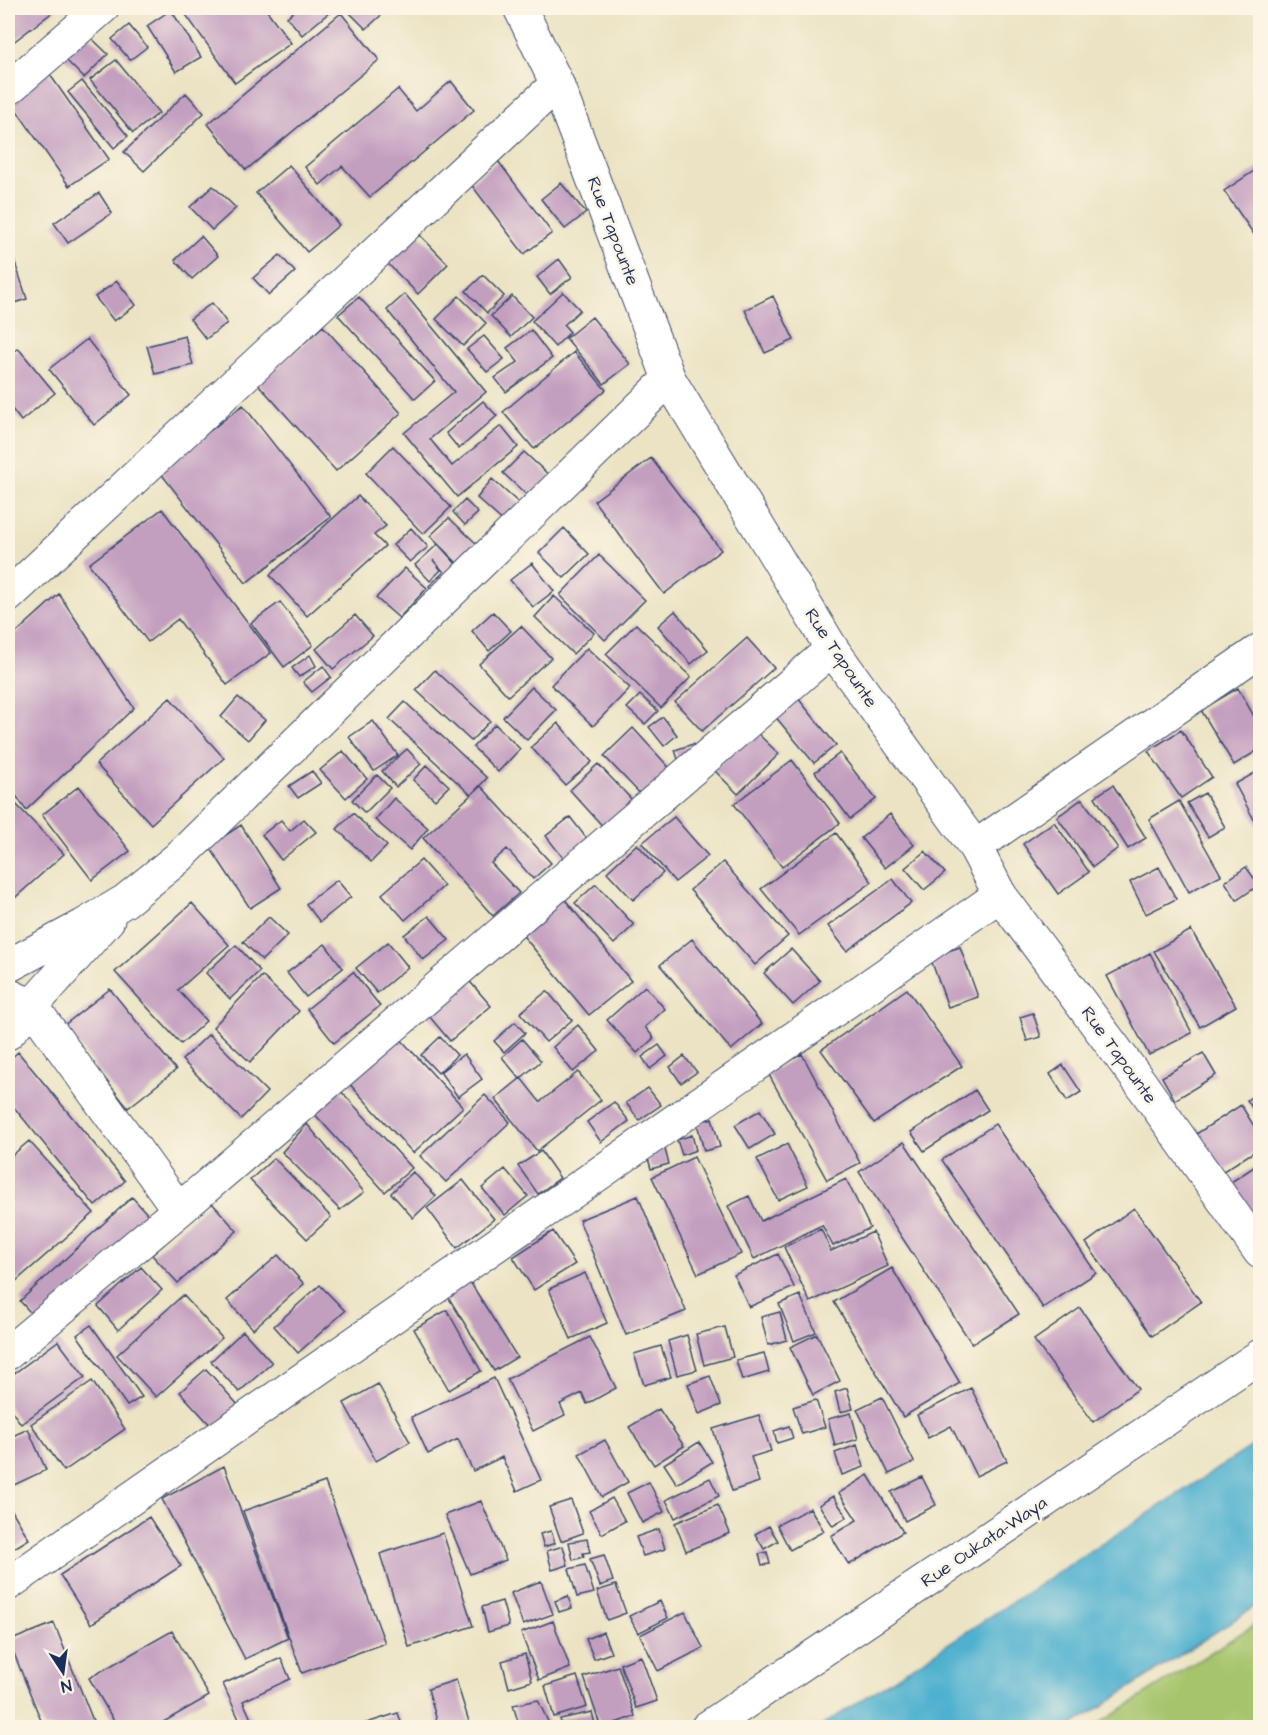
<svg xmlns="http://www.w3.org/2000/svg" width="1268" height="1735" font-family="'Architects Daughter',sans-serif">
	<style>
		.green { fill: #a6c46c; stroke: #607a65; stroke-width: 1.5 }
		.water { fill: #50b1cf; stroke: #367096; stroke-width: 1.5 }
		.building { fill: #c29ebf }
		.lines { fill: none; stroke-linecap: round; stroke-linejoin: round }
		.minor-casing { stroke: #3a4a6d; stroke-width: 35 }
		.tertiary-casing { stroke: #3a4a6d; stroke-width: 35 }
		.minor { stroke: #fff; stroke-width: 33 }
		.tertiary { stroke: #fff; stroke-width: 33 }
		.labels { text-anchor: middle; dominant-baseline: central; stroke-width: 5; stroke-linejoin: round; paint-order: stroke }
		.street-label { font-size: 18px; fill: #1b2f5e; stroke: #fcf5e5 }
	</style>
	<rect width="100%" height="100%" fill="#fcf5e5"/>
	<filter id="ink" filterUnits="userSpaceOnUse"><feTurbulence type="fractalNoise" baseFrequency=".0167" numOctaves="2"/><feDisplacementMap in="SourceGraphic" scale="12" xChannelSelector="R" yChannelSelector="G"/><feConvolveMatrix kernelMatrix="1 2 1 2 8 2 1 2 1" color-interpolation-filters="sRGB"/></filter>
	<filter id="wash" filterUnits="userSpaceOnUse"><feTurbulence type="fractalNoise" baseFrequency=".008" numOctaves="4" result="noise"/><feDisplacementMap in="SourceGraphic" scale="24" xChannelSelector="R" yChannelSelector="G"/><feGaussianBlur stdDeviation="1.35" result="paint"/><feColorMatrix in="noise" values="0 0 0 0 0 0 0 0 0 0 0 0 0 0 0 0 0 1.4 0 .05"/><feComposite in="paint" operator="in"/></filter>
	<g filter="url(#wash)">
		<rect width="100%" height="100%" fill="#ebe3c3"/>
		<path class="green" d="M1260,1621V1727H1094Z"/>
		<path class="water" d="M1260,1441V1603L1070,1727H820Z"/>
		<g id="blocks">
			<path class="building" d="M8,8H58L8,46Z
				M190,8H265L291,43L235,83L184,12Z
				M298,8H328L331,11L302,35L287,17Z
				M352,8H389L366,29L348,11Z
				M171,10L201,57L176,72L147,26Z
				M341,13L379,60L246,170L208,124Z
				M129,25L147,47L130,60L112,39Z
				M83,30L108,54L84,78L59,53Z
				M116,60L159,113L133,133L90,80Z
				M46,69L109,159L69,186L8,98Z
				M82,81L128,136L114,148L68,92Z
				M451,81L474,110L370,197L342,166L320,185L305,167L398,89L416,111Z
				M186,93L204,113L144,171L124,152Z
				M498,161L552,233L524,254L470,183Z
				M289,165L339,225L307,252L256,193Z
				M1260,167V243L1224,191Z
				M561,183L586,213L565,229L541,199Z
				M213,186L236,208L212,230L190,207Z
				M99,193L112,213L68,243L54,223Z
				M412,227L448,264L418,294L381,257Z
				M201,236L218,256L192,279L175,260Z
				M8,241L27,299L8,305Z
				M280,255L295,272L269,295L253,278Z
				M559,259L572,277L550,294L537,277Z
				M483,275L504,296L487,313L466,291Z
				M117,281L136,305L114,321L95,297Z
				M563,292L580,310L564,325L570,332L555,347L532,321Z
				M405,294L486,392L430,439L452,466L501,426L518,447L457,497L404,433L454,392L387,310Z
				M459,296L486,323L463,346L436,319Z
				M512,296L532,317L511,337L491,316Z
				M773,296L794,340L765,353L745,310Z
				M359,297L435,381L415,399L338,315Z
				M212,303L227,323L206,339L190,319Z
				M592,317L630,364L604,384L566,338Z
				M323,326L401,413L336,471L258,384Z
				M531,330L552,358L506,392L495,378L518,362L507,348Z
				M185,336L193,365L155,374L147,346Z
				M484,336L504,359L487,372L467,349Z
				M87,339L131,395L94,425L49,369Z
				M18,348L55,393L21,421L8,404V357Z
				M574,352L606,390L534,449L503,412Z
				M483,401L497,416L459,449L446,433Z
				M243,405L331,517L246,583L159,471Z
				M393,446L451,507L423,534L366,473Z
				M524,452L551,477L530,498L503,473Z
				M651,458L721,550L664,594L594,501Z
				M492,479L521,505L505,523L477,498Z
				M358,496L386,526L374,535L385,546L307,616L270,575Z
				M465,500L478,513L465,525L453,512Z
				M162,509L271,653L227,685L178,619L148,642L89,564Z
				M449,518L477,544L458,564L430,536Z
				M411,528L428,547L410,562L393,545Z
				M564,528L589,554L564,578L539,553Z
				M438,544L466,575L441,599L429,586L444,572L433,560L441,570L430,581L415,565Z
				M599,555L645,600L605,640L560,595Z
				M532,563L554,591L533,607L510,580Z
				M405,568L427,588L399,618L376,598Z
				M59,594L134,708L26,810L8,784V640Z
				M554,596L594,633L573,654L535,617Z
				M280,602L313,645L284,667L251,623Z
				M675,611L708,650L691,664L658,626Z
				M493,612L511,631L489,651L472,631Z
				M355,615L373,636L333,669L316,649Z
				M636,624L691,677L661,708L606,654Z
				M521,626L551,658L508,696L479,664Z
				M747,638L774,668L702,731L675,702Z
				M587,648L630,688L593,726L551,685Z
				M310,655L316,666L299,677L292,668Z
				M323,666L331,677L312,692L303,682Z
				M435,670L490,721L471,741L416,690Z
				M532,687L556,710L527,740L503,717Z
				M1238,688L1260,727V749L1234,765L1201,710Z
				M640,695L658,711L645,724L627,708Z
				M238,697L265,720L248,740L221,717Z
				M797,697L836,745L814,763L774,715Z
				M170,698L224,758L151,824L96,764Z
				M405,702L487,778L471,795L389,719Z
				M663,717L677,735L664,746L649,727Z
				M373,721L398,755L374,771L349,737Z
				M558,723L592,762L565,785L531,747Z
				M495,724L520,749L498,772L473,747Z
				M633,728L676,775L648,802L604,756Z
				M754,730L779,754L738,794L714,770Z
				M1181,730L1212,777L1181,798L1148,751Z
				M693,744L699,763L681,769L675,750Z
				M407,749L421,764L396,787L382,771Z
				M343,751L367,779L346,798L320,770Z
				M840,753L876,799L850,819L815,772Z
				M792,760L840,823L782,867L734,804Z
				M598,764L636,804L607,831L570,790Z
				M427,765L449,786L435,800L413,780Z
				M1260,770V831L1235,784Z
				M312,771L321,783L298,798L289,786Z
				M377,775L390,788L365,813L352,800Z
				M1113,785L1146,838L1128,849L1095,797Z
				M79,786L130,851L92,880L42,815Z
				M481,786L551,863L533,879L507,849L491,863L519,893L493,916L423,838Z
				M1205,793L1225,827L1208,837L1187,803Z
				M394,798L428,828L410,850L375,820Z
				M1082,799L1118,848L1093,867L1057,817Z
				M12,800L64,854L8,904V804Z
				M1179,801L1221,875L1189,892L1149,819Z
				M353,813L387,846L371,862L337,829Z
				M890,814L914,845L885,868L861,838Z
				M570,817L595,849L571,868L546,836Z
				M674,817L708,856L675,882L642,843Z
				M304,819L316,832L281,860L262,835L281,820L290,831Z
				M1054,822L1089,872L1058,894L1023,844Z
				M241,825L281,888L250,908L209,846Z
				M836,833L872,882L799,935L761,889Z
				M637,844L663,873L633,900L607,872Z
				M925,851L945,873L924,890L905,868Z
				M421,860L444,886L405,920L382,894Z
				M723,862L788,936L755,965L690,890Z
				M1159,867L1176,899L1146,914L1130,882Z
				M1246,867L1259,885L1237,900L1225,882Z
				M893,879L911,903L847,951L828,926Z
				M337,880L351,897L320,922L306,904Z
				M596,884L634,925L614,944L575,903Z
				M563,897L631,981L589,1015L520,932Z
				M192,903L229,945L178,990L206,1021L181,1044L115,972Z
				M429,916L449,940L423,960L404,935Z
				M269,917L288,935L262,960L243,942Z
				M1191,930L1236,1006L1200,1027L1154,951Z
				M692,939L762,1024L731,1050L660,965Z
				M388,942L408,967L377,993L356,968Z
				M325,944L343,968L306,997L287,973Z
				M236,945L260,971L230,999L206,973Z
				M960,947L978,997L948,1007L930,957Z
				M791,949L820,981L793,1005L764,973Z
				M1150,953L1192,1033L1149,1055L1107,976Z
				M353,972L380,1006L334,1043L307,1009Z
				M262,976L299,1011L250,1062L213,1027Z
				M465,976L491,1006L450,1041L424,1010Z
				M645,986L665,1009L645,1027L654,1038L637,1053L607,1020Z
				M110,989L176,1070L128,1108L63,1026Z
				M907,989L962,1066L874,1123L821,1050Z
				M547,991L572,1020L546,1042L520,1013Z
				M1033,1013L1041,1037L1027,1041L1020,1017Z
				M515,1022L525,1033L504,1052L494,1041Z
				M578,1025L599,1051L573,1072L553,1047Z
				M395,1033L463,1107L413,1153L345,1079Z
				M209,1034L267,1092L241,1119L182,1060Z
				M440,1037L457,1055L438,1073L421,1055Z
				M522,1039L541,1061L520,1079L502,1057Z
				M659,1045L667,1056L650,1069L642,1057Z
				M18,1052L125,1181L95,1206L8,1100V1061Z
				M1203,1053L1216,1075L1175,1100L1162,1077Z
				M464,1054L482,1079L458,1097L440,1072Z
				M802,1054L860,1163L827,1180L768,1073Z
				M684,1056L697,1072L681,1083L670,1067Z
				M1063,1065L1081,1092L1067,1101L1050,1074Z
				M578,1072L601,1100L537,1151L495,1099L521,1078L540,1102Z
				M337,1087L412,1168L385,1192L311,1110Z
				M648,1088L661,1105L639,1120L626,1103Z
				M975,1090L988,1110L924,1151L911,1132Z
				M1260,1091V1120L1247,1100Z
				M485,1095L510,1122L446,1182L420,1156Z
				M614,1102L629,1121L601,1142L587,1122Z
				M1241,1105L1260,1136V1148L1217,1175L1193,1136Z
				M760,1110L775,1134L750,1149L735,1125Z
				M712,1118L720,1147L704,1151L697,1123Z
				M307,1124L364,1192L340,1210L282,1152Z
				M995,1124L1096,1273L1043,1308L942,1160Z
				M692,1135L696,1150L682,1155L677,1140Z
				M29,1141L94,1213L15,1282L8,1273V1159Z
				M904,1142L1019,1314L972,1344L859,1172Z
				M787,1144L808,1186L778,1200L757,1159Z
				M664,1146L669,1164L651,1169L646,1151Z
				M541,1151L560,1178L538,1194L518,1166Z
				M694,1157L741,1254L698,1274L652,1177Z
				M274,1158L331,1217L307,1239L250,1180Z
				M1260,1163V1223L1252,1228L1225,1186Z
				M505,1169L528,1196L505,1215L482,1188Z
				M413,1172L436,1196L413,1218L391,1193Z
				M846,1179L870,1228L833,1246L822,1225L754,1259L728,1206L749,1196L761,1221Z
				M463,1180L494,1219L457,1248L427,1208Z
				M638,1196L686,1311L626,1335L579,1220Z
				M132,1197L150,1217L38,1321L20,1301Z
				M211,1202L237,1231L178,1283L152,1255Z
				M1134,1208L1201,1302L1152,1336L1086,1243Z
				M821,1229L831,1251L873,1232L888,1266L810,1302L784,1247Z
				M553,1231L575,1264L534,1290L513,1257Z
				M778,1254L794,1287L749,1307L734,1275Z
				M278,1255L304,1284L253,1329L227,1300Z
				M141,1267L162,1290L118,1330L98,1306Z
				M892,1268L960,1383L903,1417L834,1302Z
				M585,1273L607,1323L571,1339L549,1289Z
				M467,1277L517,1357L494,1371L445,1292Z
				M320,1285L345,1311L298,1353L274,1326Z
				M183,1295L222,1338L156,1397L117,1355Z
				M800,1295L816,1332L794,1341L779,1304Z
				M1080,1308L1138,1389L1093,1422L1034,1340Z
				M447,1310L481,1371L449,1390L414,1329Z
				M780,1312L787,1340L768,1345L761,1317Z
				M91,1325L142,1397L127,1406L77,1335Z
				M725,1327L733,1357L704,1365L696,1334Z
				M243,1331L272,1363L239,1392L211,1361Z
				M817,1334L840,1381L813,1395L790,1347Z
				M687,1335L697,1370L677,1375L668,1341Z
				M590,1337L616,1388L587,1404L582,1393L560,1404L565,1415L533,1431L507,1379Z
				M58,1341L85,1377L21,1424L8,1406V1378Z
				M661,1346L671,1377L644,1385L634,1354Z
				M764,1353L769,1372L742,1380L736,1360Z
				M206,1369L239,1406L213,1428L180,1392Z
				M710,1376L721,1405L699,1414L688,1384Z
				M494,1378L541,1480L517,1491L502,1457L473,1471L458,1439L428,1454L411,1417Z
				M92,1381L125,1429L64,1471L31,1424Z
				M378,1384L410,1442L376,1461L344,1403Z
				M847,1388L853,1409L840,1412L835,1392Z
				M971,1388L1007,1461L976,1476L951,1426L928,1438L917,1415Z
				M882,1397L914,1462L889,1474L857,1409Z
				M816,1400L825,1427L802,1434L793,1407Z
				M659,1409L684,1446L654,1465L629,1427Z
				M851,1413L858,1439L835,1446L828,1419Z
				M759,1415L771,1451L751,1457L759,1482L732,1491L713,1429Z
				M789,1426L793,1438L777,1443L774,1431Z
				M28,1429L46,1470L14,1485L8,1471V1438Z
				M605,1440L628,1482L602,1497L579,1454Z
				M699,1442L712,1462L677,1484L664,1464Z
				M857,1445L864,1467L842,1475L835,1453Z
				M224,1466L288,1638L245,1659L162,1499Z
				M868,1475L903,1532L849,1565L831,1536L857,1520L839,1493Z
				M922,1477L936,1505L905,1521L891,1492Z
				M710,1478L719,1496L675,1518L666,1500Z
				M325,1482L385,1643L302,1673L243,1511Z
				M649,1482L664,1512L642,1523L627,1493Z
				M833,1496L847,1517L833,1526L819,1505Z
				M612,1498L625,1521L602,1534L589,1511Z
				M571,1500L583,1533L561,1541L549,1507Z
				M481,1501L506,1560L470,1574L445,1515Z
				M8,1504L29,1539L8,1552Z
				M718,1505L730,1533L686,1551L675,1523Z
				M810,1508L824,1531L790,1550L777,1525Z
				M149,1517L181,1566L91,1624L60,1575Z
				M769,1526L778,1541L764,1549L755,1534Z
				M659,1529L665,1549L643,1556L636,1537Z
				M551,1531L555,1543L544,1547L540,1534Z
				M443,1533L473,1626L409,1647L380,1554Z
				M587,1539L590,1552L583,1553L584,1557L573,1560L569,1542Z
				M563,1546L568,1565L552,1570L547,1551Z
				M767,1552L770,1564L762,1565L759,1554Z
				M604,1555L613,1581L600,1586L590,1559Z
				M585,1565L594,1593L577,1597L569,1569Z
				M541,1581L553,1614L523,1625L511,1593Z
				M616,1585L626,1613L607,1620L597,1591Z
				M568,1596L572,1608L559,1612L555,1601Z
				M502,1601L509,1626L488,1632L482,1607Z
				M660,1601L668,1618L638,1633L629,1616Z
				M685,1612L703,1648L658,1671L640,1635Z
				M553,1621L570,1668L539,1680L521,1633Z
				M54,1623L96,1728H44L9,1641Z
				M172,1631L209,1696L153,1728H118L89,1678Z
				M603,1632L611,1653L594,1659L586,1639Z
				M525,1654L532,1681L509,1688L502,1661Z
				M641,1656L657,1701L636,1708L620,1664Z
				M281,1658L290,1679L243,1701L255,1728H243L223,1684Z
				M618,1666L635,1716L601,1728L584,1677Z
				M577,1676L587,1707L554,1717L545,1686Z
				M456,1680L471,1728H439L428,1689Z
				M538,1700L551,1728H520L513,1705Z
				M592,1712L596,1728H562L560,1719Z
				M398,1713L403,1728H354V1727Z"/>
		</g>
	</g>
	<g filter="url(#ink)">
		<use href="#blocks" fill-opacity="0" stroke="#3a4a6d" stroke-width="1.5"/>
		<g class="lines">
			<g class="minor-casing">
				<path id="minor" d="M8,89L102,8
					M8,596L557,84
					M975,847L1260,650
					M8,966L83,926L125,901L178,858L669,379
					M8,995L32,1006L179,1210
					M8,1033L108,920
					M8,1353L179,1210L832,649
					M8,1584L1000,895"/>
			</g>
			<g class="tertiary-casing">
				<path id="tertiary" d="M520,8L557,84L669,379L832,649L975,847L1000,895L1142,1085L1260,1252
					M707,1728L1260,1356"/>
			</g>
			<use href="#minor" class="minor"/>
			<use href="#tertiary" class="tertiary"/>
		</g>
	</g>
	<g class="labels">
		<g class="street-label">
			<text transform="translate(613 231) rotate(69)">Rue Tapounte</text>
			<text transform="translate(841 658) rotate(56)">Rue Tapounte</text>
			<text transform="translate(1119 1055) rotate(54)">Rue Tapounte</text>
			<text transform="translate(984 1542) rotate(-34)">Rue Oukata-Waya</text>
		</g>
	</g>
	<rect width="1268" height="1735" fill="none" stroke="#fcf5e5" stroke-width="30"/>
	<g transform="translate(63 1672) rotate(167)" stroke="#fcf5e5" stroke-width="4.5" paint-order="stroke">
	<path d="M0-4.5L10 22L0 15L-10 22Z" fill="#1b2f5e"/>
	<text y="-9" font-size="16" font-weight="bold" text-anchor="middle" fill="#1b2f5e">N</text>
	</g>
</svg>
